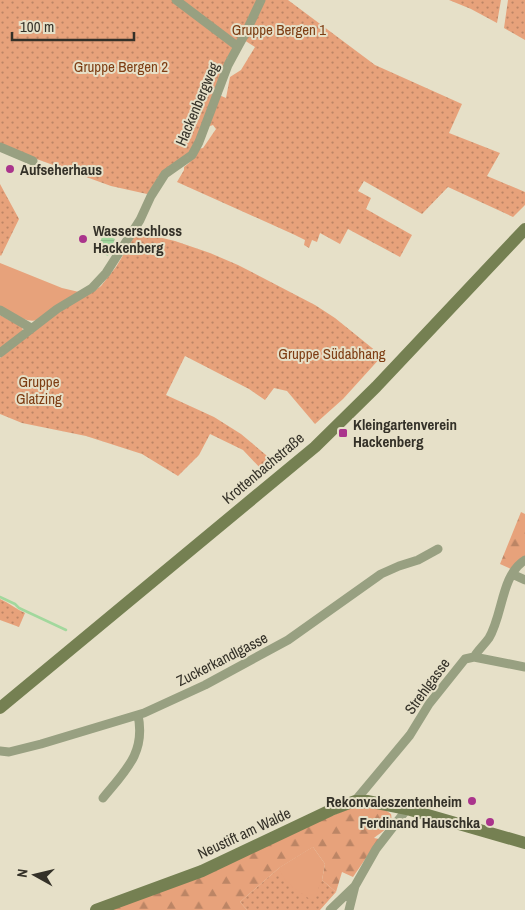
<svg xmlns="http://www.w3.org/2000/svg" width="525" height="910" font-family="'Archivo Narrow',sans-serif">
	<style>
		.grass { fill: url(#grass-dots) }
		.forest { fill: url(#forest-firs) }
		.park { fill: #e7a27b }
		.water { fill: url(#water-rules) }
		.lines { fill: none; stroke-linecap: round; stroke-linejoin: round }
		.stream { stroke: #a2d89d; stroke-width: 2.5 }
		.street { stroke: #98a081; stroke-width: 9 }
		.secondary { stroke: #758052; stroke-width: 12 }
		.poi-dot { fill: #aa348c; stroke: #e6e0c8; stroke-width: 2 }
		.labels { text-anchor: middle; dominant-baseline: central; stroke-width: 4; stroke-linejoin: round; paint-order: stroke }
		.park-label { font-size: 15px; fill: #7e3e14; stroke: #e6e0c8 }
		.street-label { font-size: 15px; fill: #343128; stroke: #e6e0c8 }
		.poi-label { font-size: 15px; font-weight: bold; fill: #343128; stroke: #e6e0c8; text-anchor: start }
	</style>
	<defs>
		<pattern id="grass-dots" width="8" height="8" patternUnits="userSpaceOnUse" patternTransform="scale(1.25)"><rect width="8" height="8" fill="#e7a27b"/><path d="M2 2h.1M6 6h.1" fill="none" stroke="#bc8565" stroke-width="1.8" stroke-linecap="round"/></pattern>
		<pattern id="forest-firs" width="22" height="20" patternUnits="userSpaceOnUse" patternTransform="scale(1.25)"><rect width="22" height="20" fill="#e7a27b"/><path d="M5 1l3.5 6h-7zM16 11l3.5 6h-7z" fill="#bc8565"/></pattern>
		<pattern id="water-rules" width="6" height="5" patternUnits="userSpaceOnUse" patternTransform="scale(1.25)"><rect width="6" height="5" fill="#a2d89d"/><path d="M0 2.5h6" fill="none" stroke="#8cba87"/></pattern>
	</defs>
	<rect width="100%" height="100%" fill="#e6e0c8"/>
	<path class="grass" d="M0,0H288L375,65L462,104L449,133L500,153L487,176L525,192V205L513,217L448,187L422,214L364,181L358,191L371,198L366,209L412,235L400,257L348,229L340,244L320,233L317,242L312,240L309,248L304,245L305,240L295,235L177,182L184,170V167L189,163L198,149L203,148L216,129L213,125L207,127L219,95L226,98L230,77L241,70L255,47L244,40L191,151L147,194L111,186L9,149L0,144Z
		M449,0H501L497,23L471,9Z
		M508,0H525V40L504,28Z
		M0,184L19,219L1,256L0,255Z
		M137,232L175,241L210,253L238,265L315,305L335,318L382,356L343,399L315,424L287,391L274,388L265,400L249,389L185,356L166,395L214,417L241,434L272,460L262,470L243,450L210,434L199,455L178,476L142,454L86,436L22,423L0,414V358L59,310L94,291L101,286L116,267Z
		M0,315L22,327L23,331L0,349Z
		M0,599C9,603 16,609 25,613L19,627L0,620Z
		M313,847L322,880L336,892L320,910H247L240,902L279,868Z"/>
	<path class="forest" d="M521,512L525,514V557L511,569L500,564Z
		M364,807L384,809L391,814C394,826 382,831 374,838L379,839L353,877L342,872L336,892L322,880L325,864L313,847L279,868L240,902L247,910H106L348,809Z"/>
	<path class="park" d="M0,263L62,288L79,292L37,320C25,324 10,311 0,306Z
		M313,847L325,864L322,880L313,901C300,892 284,884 279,868Z"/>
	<path class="water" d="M103,234L115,239L108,256L97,251Z"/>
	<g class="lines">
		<path class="stream" d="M0,597L15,604L19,608L66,630"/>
		<path class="street" d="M176,0L237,46
			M0,147L33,161
			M0,310L31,328
			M0,353L57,309L92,288L106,273L140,220L151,196L165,174L192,155L199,142L228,65L247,30L261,0
			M512,574L525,580
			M474,657C478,650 484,645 489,638C503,615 501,575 525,560
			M0,751L9,752L41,744L144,713L205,685L288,640L381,574L399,566L418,560L438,549
			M103,798C125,771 146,753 138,715
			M355,801L410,735L429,704L465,659L474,657L525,667
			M330,910L355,886
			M349,910L355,886L376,849L407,809"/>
		<path class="secondary" d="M0,708L315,447L376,387L525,229
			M96,910L202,871L331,810L355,801H367L407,809L525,843"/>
	</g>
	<g class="poi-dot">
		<circle cx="10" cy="169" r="5"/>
		<circle cx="83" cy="239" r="5"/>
		<rect x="338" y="428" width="10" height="10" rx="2.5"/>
		<circle cx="472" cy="801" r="5"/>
		<circle cx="490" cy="822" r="5"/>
	</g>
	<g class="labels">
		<g class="park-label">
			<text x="279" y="29">Gruppe Bergen 1</text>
			<text x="121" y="66">Gruppe Bergen 2</text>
			<text x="332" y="353">Gruppe Südabhang</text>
			<text x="39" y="381">Gruppe<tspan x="39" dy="17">Glatzing</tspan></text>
		</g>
		<g class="street-label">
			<text transform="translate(197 104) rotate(-67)">Hackenbergweg</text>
			<text transform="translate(263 468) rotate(-40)">Krottenbachstraße</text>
			<text transform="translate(222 659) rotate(-27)">Zuckerkandlgasse</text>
			<text transform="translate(427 686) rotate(-54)">Strehlgasse</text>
			<text transform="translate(244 833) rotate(-25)">Neustift am Walde</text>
		</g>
		<g class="poi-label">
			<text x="20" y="169">Aufseherhaus</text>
			<text x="93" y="230">Wasserschloss<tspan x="93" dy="17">Hackenberg</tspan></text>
			<text x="353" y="424">Kleingartenverein<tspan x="353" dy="17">Hackenberg</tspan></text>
			<text x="462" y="801" text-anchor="end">Rekonvaleszentenheim</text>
			<text x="480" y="822" text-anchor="end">Ferdinand Hauschka</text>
		</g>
	</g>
	<g transform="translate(35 875) rotate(278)" stroke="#e6e0c8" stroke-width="4" paint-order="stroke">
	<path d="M0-4L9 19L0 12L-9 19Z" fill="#343128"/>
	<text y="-8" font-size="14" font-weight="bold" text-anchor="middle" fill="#343128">N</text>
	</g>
	<path d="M12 32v8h122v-8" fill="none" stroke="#343128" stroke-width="2.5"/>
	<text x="20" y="32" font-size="15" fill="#343128" stroke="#e6e0c8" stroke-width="4" paint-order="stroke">100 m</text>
</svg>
